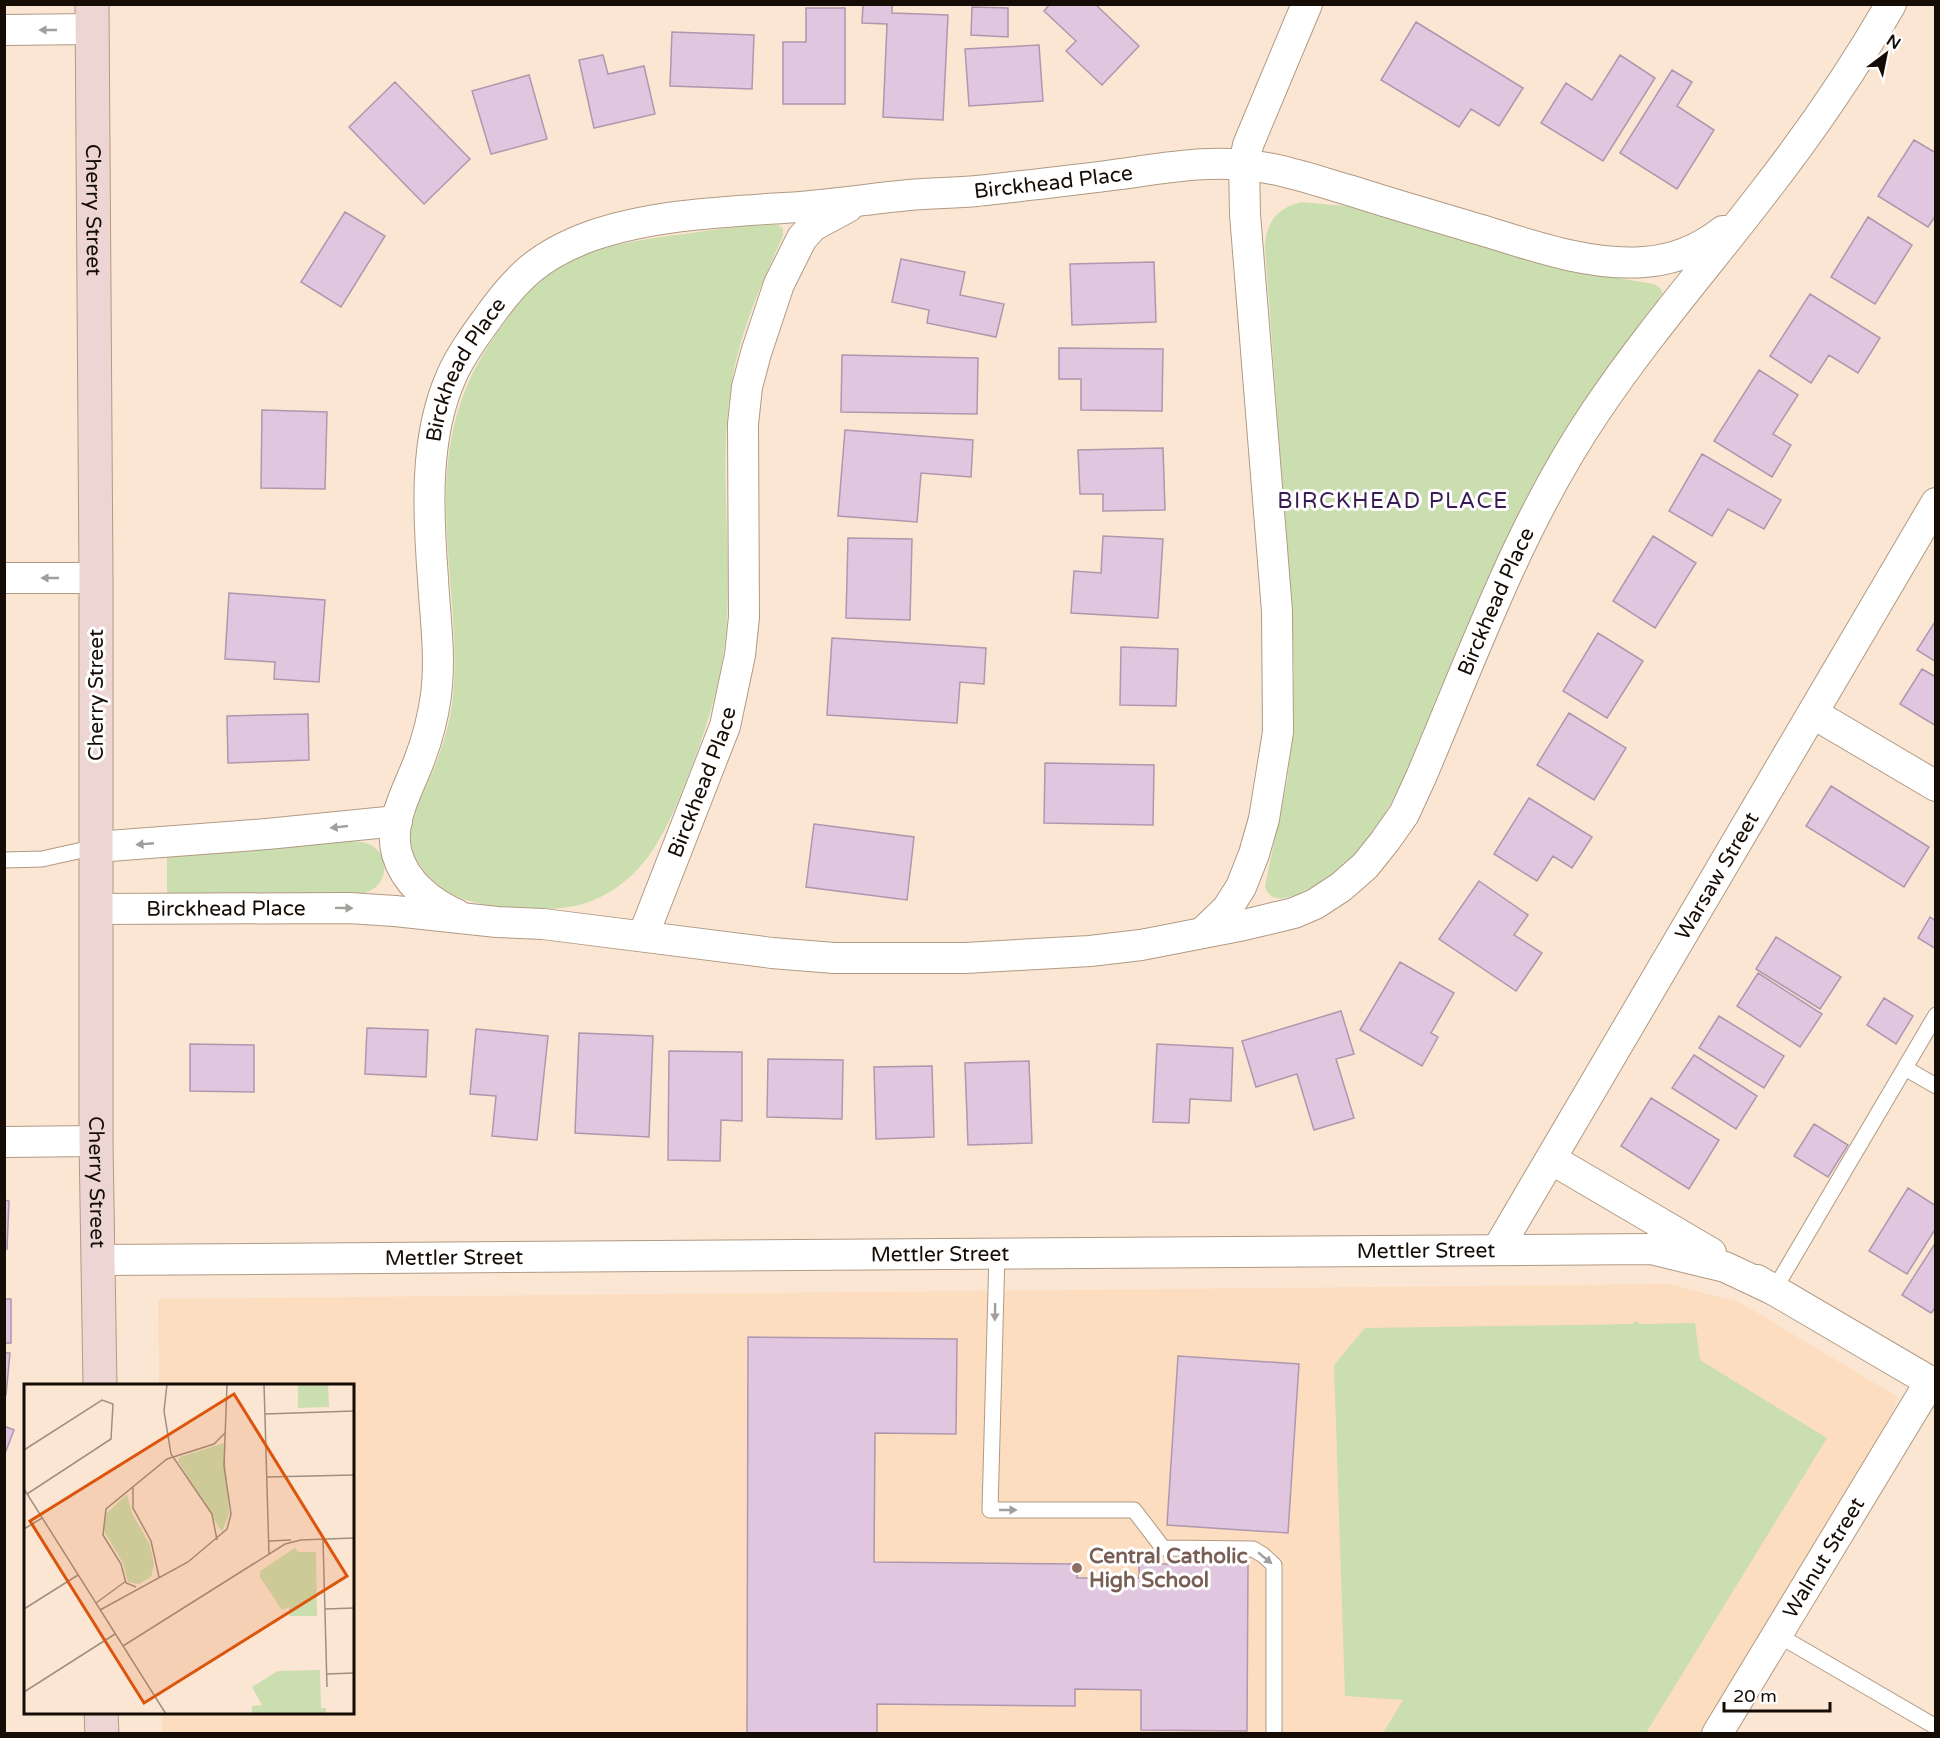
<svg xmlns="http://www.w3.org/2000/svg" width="1940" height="1738" font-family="'Varela Round',sans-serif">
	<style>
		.built { fill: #fdddbf }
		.green { fill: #cbdeaf }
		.building { fill: #e0c7df; stroke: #af97ae; stroke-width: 1.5 }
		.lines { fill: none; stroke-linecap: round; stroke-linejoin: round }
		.lane-casing { stroke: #b19a83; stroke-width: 17 }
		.street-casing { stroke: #b19a83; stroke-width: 32 }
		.secondary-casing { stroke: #b19a83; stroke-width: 35 }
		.lane { stroke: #fff; stroke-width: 15 }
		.street { stroke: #fff; stroke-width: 30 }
		.secondary { stroke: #edd5d3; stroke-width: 33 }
		.oneway { fill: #a19e9b }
		.education-dot { fill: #8d6e63; stroke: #fff; stroke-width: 2 }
		.labels { text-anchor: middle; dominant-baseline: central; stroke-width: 6; stroke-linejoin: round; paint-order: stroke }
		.street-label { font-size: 21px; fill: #150c05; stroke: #fff }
		.education-label { font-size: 21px; font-weight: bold; fill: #785e54; stroke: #fff; text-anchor: start }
		.neighbourhood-label { font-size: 22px; letter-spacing: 1.5px; fill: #391b53; stroke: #fff }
		.inset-road { fill: none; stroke: #9f8f81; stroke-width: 1.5 }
		.view { fill: #dd550c; fill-opacity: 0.15; stroke: #dd550c; stroke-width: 3 }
		.inset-edge { fill: none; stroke: #150c05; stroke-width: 3 }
	</style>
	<rect width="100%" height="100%" fill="#fbe6d3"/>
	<path class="built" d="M1669,1284L1741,1303L1898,1397L1888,1423L1701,1733H162V1713L352,1712V1386L159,1385L158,1299Z"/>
	<path class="green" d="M1301,202L1346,206L1557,268L1654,284L1659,287L1663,293C1648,316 1630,337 1614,359C1583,402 1554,446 1529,493C1505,540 1483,589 1463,638C1449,671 1435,705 1421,738C1399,790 1375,847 1325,879C1311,887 1272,914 1265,886L1287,781L1293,733L1294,673L1292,610L1265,248C1266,222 1276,209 1301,202Z
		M778,225L783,229V236C761,284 739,334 731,387C719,463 731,541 727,618C724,676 707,728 686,781C678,801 671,820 660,838C644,867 621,890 589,902C556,914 481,911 450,893C435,885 421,870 414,854C402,824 427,789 437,761C446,736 453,710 454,683C458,609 440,535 448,461C455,404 471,368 504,323C516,306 529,289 545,276C588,244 647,239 698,232C724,228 751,225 778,225Z
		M342,840C352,841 362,841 371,845C386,853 389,874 377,886C374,889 369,891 365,893H167V857Z
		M1635,1321L1641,1324L1695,1323L1700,1360L1827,1438L1646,1733H1383L1403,1700L1345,1696L1334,1365L1365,1328L1633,1324Z"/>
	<path class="building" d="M863,4H892V13L948,15L943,120L883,117L887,24L862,23Z
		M1050,4H1095L1139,46L1102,85L1066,51L1076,41L1044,11Z
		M972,7L1008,8V37L971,35Z
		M806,8H845V104H783V42H806Z
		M1416,22L1523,88L1499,126L1471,109L1459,127L1381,80Z
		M672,32L754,35L752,89L670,86Z
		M1039,45L1043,101L969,106L965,49Z
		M603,55L608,74L644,66L655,114L594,128L579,60Z
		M1620,55L1655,78L1603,161L1541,123L1566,83L1592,100Z
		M1672,70L1692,82L1677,106L1714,130L1677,189L1620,153Z
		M529,75L547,139L491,154L472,91Z
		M395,82L470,159L424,204L349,127Z
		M1914,140L1936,153V215L1928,227L1878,196Z
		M345,212L385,236L341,307L301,282Z
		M1868,217L1912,245L1875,304L1831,277Z
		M901,259L965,272L960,295L1004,304L996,337L927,323L929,310L892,302Z
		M1154,262L1156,322L1072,325L1070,264Z
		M1810,294L1880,338L1858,373L1829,355L1811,383L1770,356Z
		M1059,348L1163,349L1162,411L1081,410V379H1059Z
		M842,355L978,358L977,414L841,412Z
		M1759,370L1798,395L1773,434L1791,445L1772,477L1714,441Z
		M262,410L327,412L325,489L261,488Z
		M845,430L973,440L971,477L921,473L917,522L838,516Z
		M1163,448L1165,510L1103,511V494H1080L1078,450Z
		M1702,454L1781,500L1764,529L1728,509L1712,536L1669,511Z
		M1103,536L1163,539L1158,618L1071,613L1074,571L1101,573Z
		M1653,536L1696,563L1655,628L1613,601Z
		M848,538L912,539L910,620L846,618Z
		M229,593L325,600L319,682L274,679L275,662L225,659Z
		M1936,620V662L1917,650Z
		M1598,633L1643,661L1607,718L1563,691Z
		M832,638L986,648L984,684L960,682L957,723L827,715Z
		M1121,647L1178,649L1176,706L1120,705Z
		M1922,669L1936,677V726L1900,704Z
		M1569,713L1626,748L1594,800L1537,765Z
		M308,714L309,760L228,763L227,716Z
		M1045,763L1154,765L1153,825L1044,823Z
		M1831,786L1929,847L1904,887L1806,826Z
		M1529,798L1592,837L1572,868L1553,856L1537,881L1494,854Z
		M814,824L914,837L907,900L806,887Z
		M1479,881L1528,915L1514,935L1542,953L1516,991L1439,939Z
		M1930,917L1936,921V949L1918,938Z
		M1776,937L1841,977L1820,1009L1756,969Z
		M1400,962L1454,993L1431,1033L1438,1037L1422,1066L1360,1030Z
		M1758,973L1822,1014L1800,1047L1737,1006Z
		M1884,998L1913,1016L1896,1044L1867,1025Z
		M1341,1011L1354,1054L1336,1059L1354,1118L1314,1130L1297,1074L1256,1087L1242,1041Z
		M1719,1016L1784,1056L1764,1088L1699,1048Z
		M367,1028L428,1030L426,1077L365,1074Z
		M476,1029L548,1036L537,1140L492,1136L496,1096L470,1094Z
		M579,1033L653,1036L649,1137L575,1133Z
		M190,1044L254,1045V1092L190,1091Z
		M1157,1044L1233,1048L1231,1101L1190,1099L1189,1123L1153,1122Z
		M669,1051L742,1052V1121L721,1120L720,1161L668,1160Z
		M1694,1055L1757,1096L1736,1129L1672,1088Z
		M768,1059L843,1060L842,1119L767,1117Z
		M1029,1061L1032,1143L968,1145L965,1063Z
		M932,1066L934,1137L876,1139L874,1067Z
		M1651,1098L1719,1140L1689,1189L1621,1146Z
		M1814,1124L1848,1145L1828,1177L1794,1156Z
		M1908,1188L1936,1206V1228L1907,1274L1869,1251Z
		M4,1200L9,1201L7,1249H4Z
		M1936,1242V1307L1931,1313L1902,1295Z
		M4,1299H11V1343H4Z
		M748,1337L957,1339L956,1434L875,1433L874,1562L1077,1564V1578H1139V1564H1248L1247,1731L1141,1730V1690L1075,1689V1706L877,1704V1734H747Z
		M4,1353H10L6,1395H4Z
		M1178,1356L1299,1364L1288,1533L1167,1525Z
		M4,1426L14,1430L4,1456Z"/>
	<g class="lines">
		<g class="lane-casing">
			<path id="lane" d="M4,860L42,859L96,847
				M1905,1068L1936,1086
				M997,1253L990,1510H1134L1163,1548L1253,1549L1263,1555L1274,1565V1734
				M1774,1290L1936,1015
				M1778,1635L1936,1727"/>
		</g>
		<g class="street-casing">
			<g id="street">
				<path d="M4,30L92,29"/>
				<path d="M4,578H96"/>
				<path d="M1814,714L1936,786"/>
				<path d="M96,847L267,834L397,821"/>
				<path id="s1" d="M96,909L349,908L395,911L497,922L543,924L772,953L834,958H965L1090,951L1141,945L1244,925L1294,913L1315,904L1341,887L1365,866L1385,841L1404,814L1421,777C1474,653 1520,523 1596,411C1647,335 1707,266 1763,193C1809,134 1853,70 1891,4"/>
				<path id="s2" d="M456,914C430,903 405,882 397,854C388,822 408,790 419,761C427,740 433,718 436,695C441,656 435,617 433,579C428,513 424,438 451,377C460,356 474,337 487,319C517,276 541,254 591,236C652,215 720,212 783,208C825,206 867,199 909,195C932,193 955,193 977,191C1022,186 1068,181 1113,175C1167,168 1212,158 1267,168C1296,173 1323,183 1352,191C1398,206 1445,219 1491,233C1539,248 1593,266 1644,262C1674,260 1700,249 1723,231"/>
				<path d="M1202,933L1227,909L1241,887L1254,854L1264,819L1278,732L1277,611L1245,214L1244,164L1248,145L1307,4"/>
				<path id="s3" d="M643,936L725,726L740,655L744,617L743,424L747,387L756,353L779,284L802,238L813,226L848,207"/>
				<path d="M4,1142L96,1141"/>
				<path d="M1551,1159L1711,1253"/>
				<path id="s4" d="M1497,1250L1936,503"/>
				<path id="s5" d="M98,1260L1651,1249L1725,1267L1774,1290"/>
				<path d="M1757,1280L1936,1385"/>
				<path id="s6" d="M1717,1734L1930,1382"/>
			</g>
		</g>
		<g class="secondary-casing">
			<g id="secondary">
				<path id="s7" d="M92,4L96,578V1141L100,1386"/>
				<path d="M101,1712L102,1734"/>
			</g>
		</g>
		<use href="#lane" class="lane"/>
		<use href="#street" class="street"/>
		<use href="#secondary" class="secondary"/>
	</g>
	<defs><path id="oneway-solid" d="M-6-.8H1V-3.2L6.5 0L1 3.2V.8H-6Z" transform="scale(1.5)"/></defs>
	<g class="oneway">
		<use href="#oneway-solid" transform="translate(48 30) rotate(180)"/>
		<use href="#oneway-solid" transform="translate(50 578) rotate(180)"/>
		<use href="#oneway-solid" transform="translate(339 827) rotate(174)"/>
		<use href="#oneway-solid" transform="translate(145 844) rotate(175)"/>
		<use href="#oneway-solid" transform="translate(344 908) rotate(1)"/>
		<use href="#oneway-solid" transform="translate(995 1312) rotate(91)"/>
		<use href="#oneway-solid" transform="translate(1008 1510)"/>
		<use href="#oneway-solid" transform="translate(1265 1558) rotate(39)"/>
	</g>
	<circle class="education-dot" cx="1077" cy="1568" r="6"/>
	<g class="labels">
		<g class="street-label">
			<text stroke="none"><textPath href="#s2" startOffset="1244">Birckhead Place</textPath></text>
			<text stroke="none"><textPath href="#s7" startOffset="206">Cherry Street</textPath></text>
			<text stroke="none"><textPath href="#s2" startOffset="586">Birckhead Place</textPath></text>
			<text stroke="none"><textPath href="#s1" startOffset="1587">Birckhead Place</textPath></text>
			<text transform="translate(96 695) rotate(-90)">Cherry Street</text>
			<text stroke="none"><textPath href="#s3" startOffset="165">Birckhead Place</textPath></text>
			<text stroke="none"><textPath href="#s4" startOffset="434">Warsaw Street</textPath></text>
			<text stroke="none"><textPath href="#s1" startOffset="130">Birckhead Place</textPath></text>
			<text stroke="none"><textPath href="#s7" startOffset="1178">Cherry Street</textPath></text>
			<text stroke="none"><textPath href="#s5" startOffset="1328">Mettler Street</textPath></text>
			<text stroke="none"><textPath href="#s5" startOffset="842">Mettler Street</textPath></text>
			<text stroke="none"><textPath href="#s5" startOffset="356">Mettler Street</textPath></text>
			<text stroke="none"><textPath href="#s6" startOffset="206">Walnut Street</textPath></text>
		</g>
		<g class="education-label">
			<text x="1089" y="1556">Central Catholic<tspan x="1089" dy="24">High School</tspan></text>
		</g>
		<g class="neighbourhood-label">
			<text x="1393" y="501">BIRCKHEAD PLACE</text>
		</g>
	</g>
	<g transform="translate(24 1384)">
		<rect width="330" height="330" fill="#fbe6d3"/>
		<path d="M274,0H304L305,23L274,24ZM200,59L205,130L198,148L154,77L156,73ZM103,110L108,129L126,161L130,181L127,193L115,200L104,198L99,179L80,147L82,130ZM271,164L274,168H292L293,232H265V223L258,226L236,193V187ZM296,286L297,324H302V330H228V322L238,321L228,303L254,287Z" fill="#cbdeaf"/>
		<path class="inset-road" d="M143,0L140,27L147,70L188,130L193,156M240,0L245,170M241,30L330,27M0,66L78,16L89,20L87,55L3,110M243,93L330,91M109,103V124L127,157L135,193M0,105L142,330M0,145L18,134M299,155L303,303M276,156L330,154M245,157L267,156M112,203L102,199L97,180L79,151L82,125L143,75L190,60L202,48M72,219L102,197M0,225L54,191M301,225L330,224M76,226L164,178L203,145L207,130L200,82L203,0M99,262L261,160L277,156M303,290L330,289M0,308L91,250"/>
		<path class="view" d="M210,10L323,192L120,319L6,137Z"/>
		<rect width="330" height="330" class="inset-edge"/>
	</g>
	<rect width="1940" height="1738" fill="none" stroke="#150c05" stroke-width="12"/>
	<g transform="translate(1886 54) rotate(32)" stroke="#ffffff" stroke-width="4.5" paint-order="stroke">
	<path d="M0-4.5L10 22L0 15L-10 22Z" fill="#150c05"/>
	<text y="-9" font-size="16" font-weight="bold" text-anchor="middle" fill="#150c05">N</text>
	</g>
	<path d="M1724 1702v9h106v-9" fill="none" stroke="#150c05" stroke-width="3"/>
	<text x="1733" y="1702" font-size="18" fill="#150c05" stroke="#ffffff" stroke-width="4.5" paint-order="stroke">20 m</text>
</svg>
